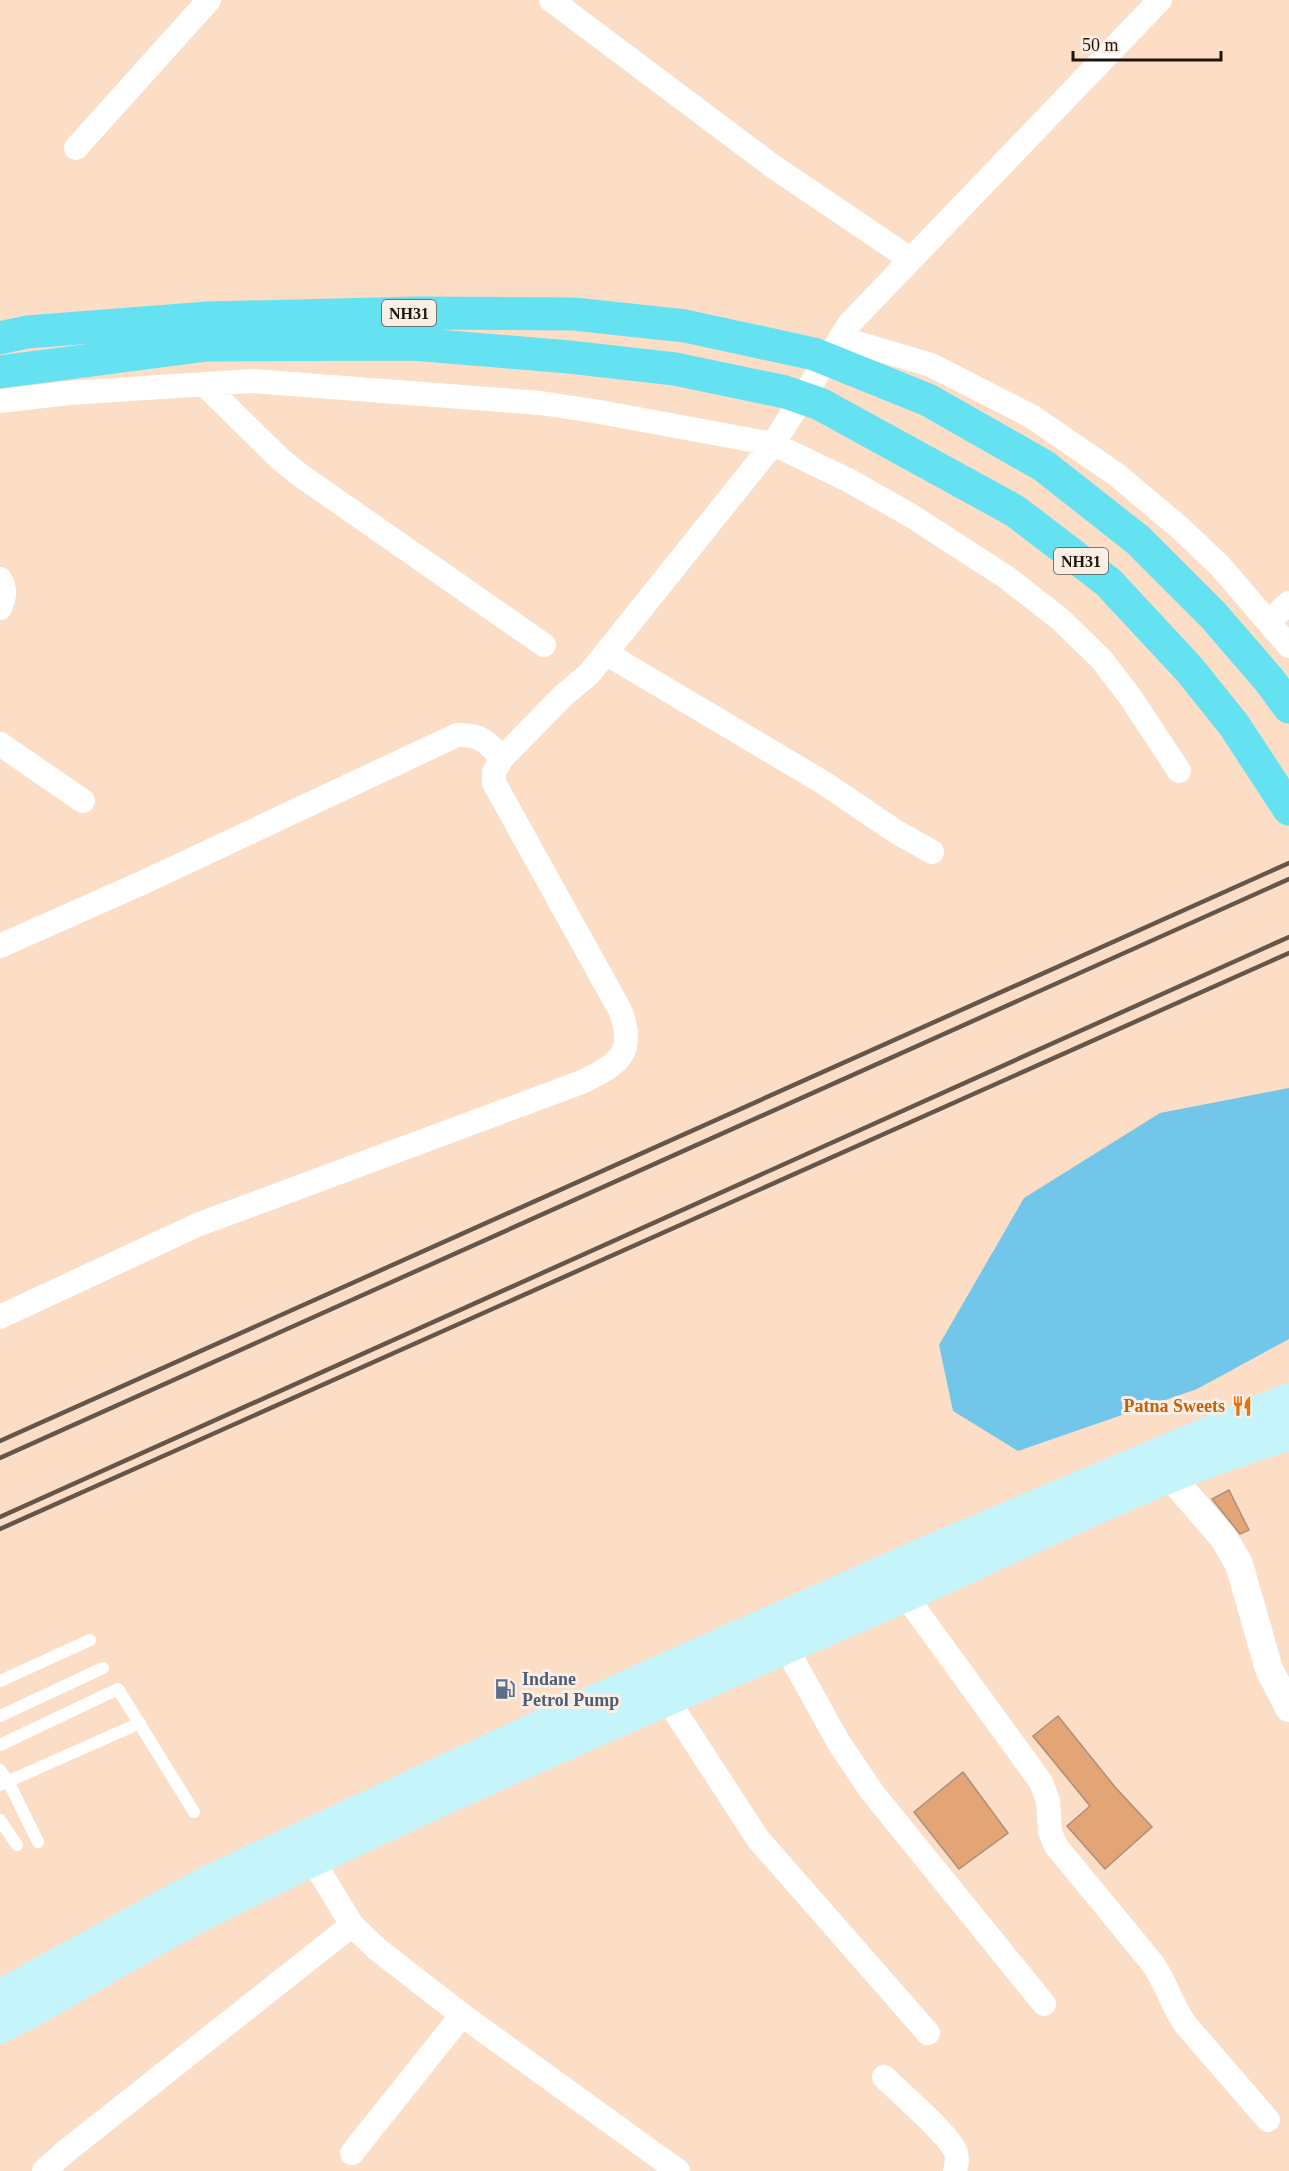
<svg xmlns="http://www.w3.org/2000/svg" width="1289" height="2171" font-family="'Times New Roman',serif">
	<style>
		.water { fill: #71c6ea }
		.building { fill: #e3a576; stroke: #ac8f7a; stroke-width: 1.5 }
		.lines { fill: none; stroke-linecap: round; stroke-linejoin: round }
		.service { stroke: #fff; stroke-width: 12 }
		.minor { stroke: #fff; stroke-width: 24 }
		.tertiary { stroke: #fff; stroke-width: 28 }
		.secondary { stroke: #c5f4fa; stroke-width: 33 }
		.trunk { stroke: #64e2f2; stroke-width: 33 }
		.rail { stroke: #665649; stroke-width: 4.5 }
		.labels { text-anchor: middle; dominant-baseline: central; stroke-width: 6; stroke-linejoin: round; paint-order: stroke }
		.shield { fill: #fbeee5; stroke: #60554d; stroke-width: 1.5 }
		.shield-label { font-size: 16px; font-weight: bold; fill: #1e140c }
		.food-label { font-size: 18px; font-weight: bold; fill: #c56008; stroke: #fbeee5; text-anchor: end }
		.service-label { font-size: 18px; font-weight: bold; fill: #4e5e75; stroke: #fbeee5; text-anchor: start }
	</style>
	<rect width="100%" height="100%" fill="#fcddc6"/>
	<path class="water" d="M1289,1088V1339L1197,1389L1018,1451L953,1411L939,1345L1024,1198L1160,1113Z"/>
	<path class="building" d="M1229,1490L1249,1530L1240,1534L1212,1499Z
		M1058,1716L1115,1787L1152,1827L1105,1869L1067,1826L1090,1806L1033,1736Z
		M963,1772L1008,1833L959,1869L914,1812Z"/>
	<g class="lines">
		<path class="service" d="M0,1681L90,1640
			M0,1716L103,1668
			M0,1745L118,1689L194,1812
			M0,1770L8,1781L38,1842
			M0,1785L140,1723
			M0,1820L17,1845"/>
		<path class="minor" d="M551,0L771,165L910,259
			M76,148L209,0
			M840,338L931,365L1031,416L1117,475L1180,528L1220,566L1289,646
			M204,384L279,458L300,475L544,645
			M0,401L69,393L252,381L541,403L600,412L773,444L848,480L910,515L1006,577L1060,619L1102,660L1131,698L1179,771
			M0,579C6,589 5,597 0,608
			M1269,621L1289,603
			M607,654L824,783L895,831L932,852
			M0,744L83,801
			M0,946L144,882L457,735C480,734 486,741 502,758
			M0,1317L197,1225L582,1082C618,1064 637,1054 620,1010L494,783V772L502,758L564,695L589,674L773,444L850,323L1160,0
			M905,1595L1041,1782L1048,1801L1050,1832L1056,1846L1153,1964C1166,1983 1172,2005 1185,2024L1268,2120
			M785,1646L839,1743L872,1792L1044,2004
			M667,1699L758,1839L928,2033
			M313,1861L352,1925L377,1949L462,2015L678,2171
			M884,2077C899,2092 951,2136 956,2153C958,2159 957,2164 955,2171
			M352,2153L462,2015
			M44,2171L65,2152L352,1925"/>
		<path class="tertiary" d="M1170,1476L1223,1537L1239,1564L1269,1669L1289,1708"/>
		<path class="secondary" d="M0,1996L208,1882L584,1706L921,1555L1289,1399
			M0,2027C66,1994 127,1953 193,1919C422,1803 659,1703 895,1600C1025,1543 1152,1475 1289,1434"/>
		<path class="trunk" d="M0,338L27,332L208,318L417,313L574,314L685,326L814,354L928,400L1044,466L1138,540L1213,615L1270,681L1289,707
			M0,372L207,345L413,344L569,357L675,369L785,392L820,404L1015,511L1108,582L1189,669L1234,725L1289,809"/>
		<path class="rail" d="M0,1441L1289,863
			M0,1458L1289,879
			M0,1517L1289,937
			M0,1529L1289,953"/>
	</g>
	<defs>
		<g id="restaurant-bare" transform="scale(1.62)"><path d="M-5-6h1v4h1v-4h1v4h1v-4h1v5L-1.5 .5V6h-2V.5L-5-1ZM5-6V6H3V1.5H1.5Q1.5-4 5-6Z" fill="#e8710a" stroke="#fbeee5" stroke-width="2.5" paint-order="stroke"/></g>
		<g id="fuel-bare" transform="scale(1.62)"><path d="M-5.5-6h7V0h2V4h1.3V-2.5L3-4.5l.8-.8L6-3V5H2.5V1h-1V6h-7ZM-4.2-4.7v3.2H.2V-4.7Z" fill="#5c6f8a" stroke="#fbeee5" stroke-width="2.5" paint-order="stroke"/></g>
	</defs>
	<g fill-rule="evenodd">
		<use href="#restaurant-bare" x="1242" y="1406"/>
		<use href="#fuel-bare" x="505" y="1689"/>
	</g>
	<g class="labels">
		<g class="shield">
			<rect x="382" y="300" width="54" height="26" rx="4.5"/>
			<rect x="1054" y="548" width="54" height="26" rx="4.5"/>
		</g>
		<g class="shield-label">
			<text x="409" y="313">NH31</text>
			<text x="1081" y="561">NH31</text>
		</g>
		<g class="food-label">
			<text x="1225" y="1406">Patna Sweets</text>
		</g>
		<g class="service-label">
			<text x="522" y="1679">Indane<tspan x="522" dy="21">Petrol Pump</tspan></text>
		</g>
	</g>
	<path d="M1073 51v9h148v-9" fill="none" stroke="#1e140c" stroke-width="3"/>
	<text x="1082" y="51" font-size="18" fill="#1e140c" stroke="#fbeee5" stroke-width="4.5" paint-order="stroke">50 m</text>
</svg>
